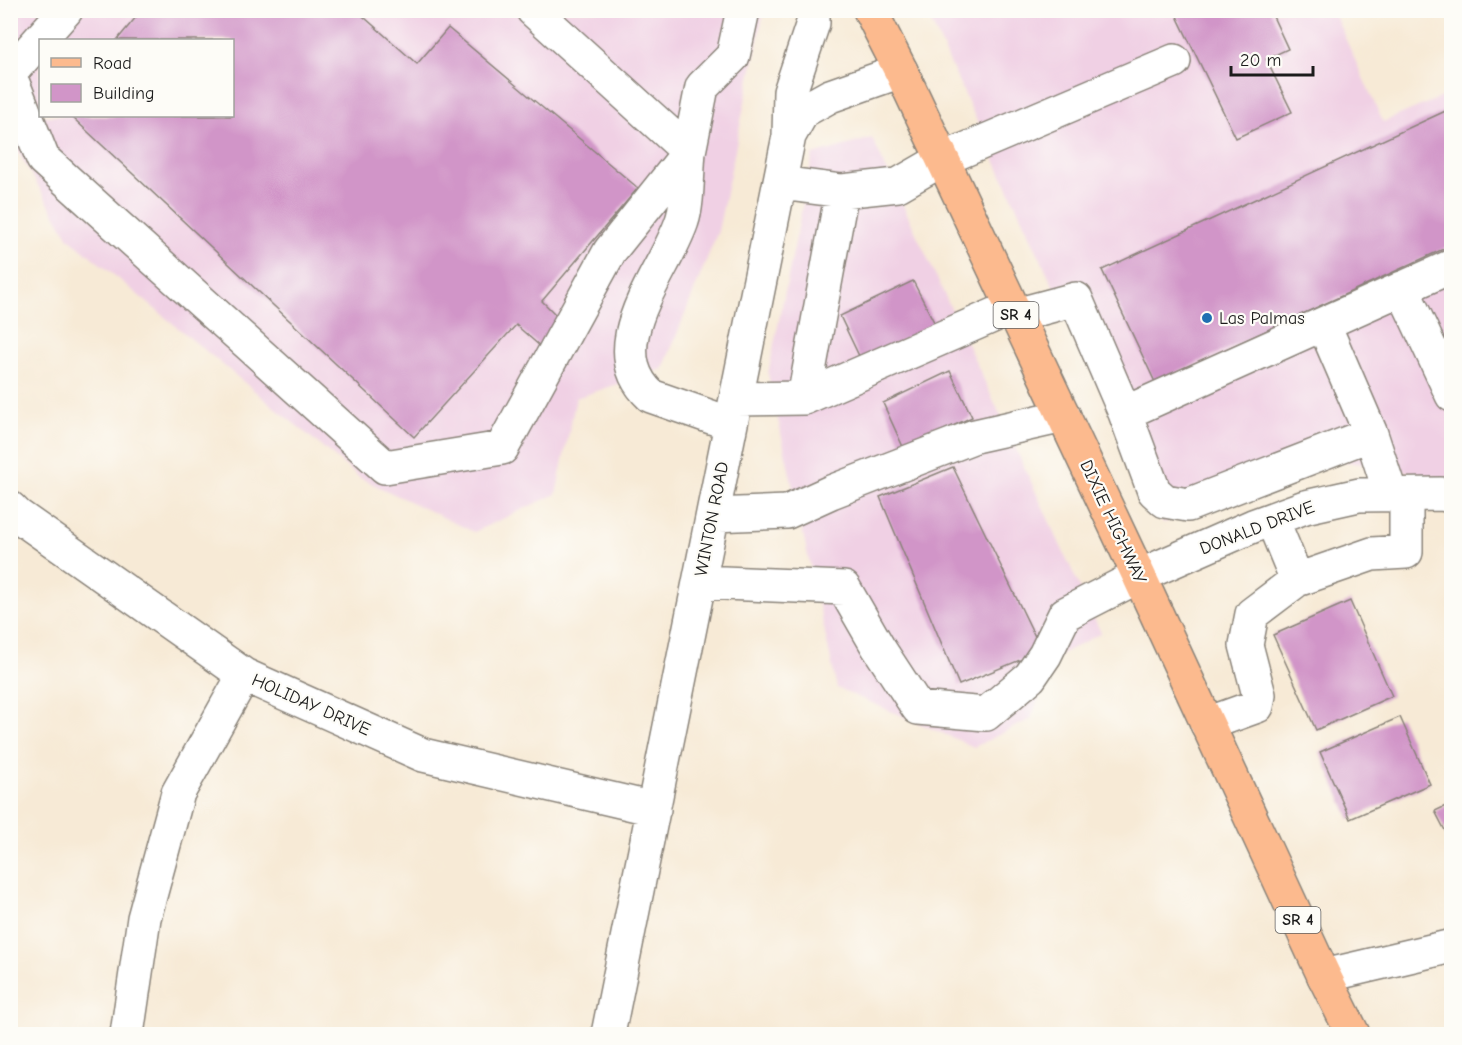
<svg xmlns="http://www.w3.org/2000/svg" width="1462" height="1045" font-family="'Comic Neue',sans-serif">
	<style>
		.built { fill: #f0d0e4; fill-rule: evenodd }
		.building { fill: #d195c8 }
		.lines { fill: none; stroke-linecap: round; stroke-linejoin: round }
		.minor-casing { stroke: #8a8379; stroke-width: 36 }
		.major-casing { stroke: #8a8379; stroke-width: 36 }
		.minor { stroke: #fff; stroke-width: 33 }
		.major { stroke: #fcba8e; stroke-width: 33 }
		.poi-dot { fill: #1f6fb2; stroke: #fdfcf7; stroke-width: 2 }
		.labels { text-anchor: middle; dominant-baseline: central; stroke-width: 4.5; stroke-linejoin: round; paint-order: stroke }
		.shield { fill: #fdfcf7; stroke: #605f5e; stroke-width: 1.5 }
		.shield-label { font-size: 16px; font-weight: bold; fill: #1c1c1c }
		.poi-label { font-size: 18px; fill: #1c1c1c; stroke: #fdfcf7; text-anchor: start }
		.street-label { font-size: 18px; fill: #1c1c1c; stroke: #fdfcf7 }
	</style>
	<rect width="100%" height="100%" fill="#fdfcf7"/>
	<filter id="ink" filterUnits="userSpaceOnUse"><feTurbulence type="fractalNoise" baseFrequency=".0167" numOctaves="2"/><feDisplacementMap in="SourceGraphic" scale="12" xChannelSelector="R" yChannelSelector="G"/><feConvolveMatrix kernelMatrix="1 2 1 2 8 2 1 2 1" color-interpolation-filters="sRGB"/></filter>
	<filter id="wash" filterUnits="userSpaceOnUse"><feTurbulence type="fractalNoise" baseFrequency=".008" numOctaves="4" result="noise"/><feDisplacementMap in="SourceGraphic" scale="24" xChannelSelector="R" yChannelSelector="G"/><feGaussianBlur stdDeviation="1.35" result="paint"/><feColorMatrix in="noise" values="0 0 0 0 0 0 0 0 0 0 0 0 0 0 0 0 0 1.4 0 .05"/><feComposite in="paint" operator="in"/></filter>
	<g filter="url(#wash)">
		<rect width="100%" height="100%" fill="#f7ead6"/>
		<path class="built" d="M10,11H764L718,231L663,369L576,398L556,494L474,532L360,478L69,238L11,140ZM40,40H232V116H40Z
			M926,11H1333L1383,122L1451,93V479L1336,460L1163,523Z
			M872,138L1101,633L1054,658L1031,719L974,747L837,688L768,374L813,155Z"/>
		<g id="blocks">
			<path class="building" d="M142,10H356L417,64L448,28L638,188L542,301L562,321L541,347L516,325L414,437L71,116H232V40H117Z
				M1184,10H1270L1288,49L1266,59L1292,112L1236,138L1176,14Z
				M1452,108V245L1155,382L1102,270Z
				M913,281L935,324L861,360L840,316Z
				M950,371L972,417L904,449L883,403Z
				M953,467L1042,651L959,685L880,497Z
				M1350,601L1392,696L1316,730L1273,635Z
				M1400,717L1430,784L1350,819L1320,752Z
				M1452,803V844L1435,811Z"/>
		</g>
	</g>
	<g filter="url(#ink)">
		<use href="#blocks" fill-opacity="0" stroke="#8a8379" stroke-width="1.5"/>
		<g class="lines">
			<g class="minor-casing">
				<path id="minor" d="M533,10L689,152C687,171 688,204 682,221C665,273 597,346 651,396L731,424
					M10,73L66,10
					M10,76L43,159L385,467L502,448L610,251L689,152L702,87L733,56L743,10
					M789,136L790,92L813,23V10
					M780,183L842,191L898,185L943,159L1174,61
					M1402,288L1452,395
					M1016,315L1076,299L1125,413L1452,266
					M1324,325L1371,434L1391,495
					M804,398L842,191
					M736,399L804,398L1013,307
					M1125,413L1154,491L1165,501L1188,505L1371,434
					M10,508L17,515L244,675L423,755L654,809
					M713,515L787,512L831,492L975,436L1064,416
					M1272,519L1297,580L1372,554L1406,552V495
					M700,582L844,588L878,647L918,708L986,714L1030,677L1045,655L1065,614L1139,576L1253,526L1305,507L1359,495L1441,494L1452,496
					M1207,724L1257,706L1259,695L1246,645L1252,614L1297,580
					M1324,976L1452,946
					M127,1034L144,918L178,793L244,675
					M608,1034L789,136L803,111L830,96L901,71"/>
			</g>
			<g class="major-casing">
				<path id="major" d="M870,10L901,71L1139,576L1324,976L1353,1034"/>
			</g>
			<use href="#minor" class="minor"/>
			<use href="#major" class="major"/>
		</g>
	</g>
	<circle class="poi-dot" cx="1207" cy="318" r="6"/>
	<g class="labels">
		<g class="shield">
			<rect x="993.5" y="302" width="45" height="26" rx="4.5"/>
			<rect x="1275.5" y="907" width="45" height="26" rx="4.5"/>
		</g>
		<g class="shield-label">
			<text x="1016" y="315">SR 4</text>
			<text x="1298" y="920">SR 4</text>
		</g>
		<g class="poi-label">
			<text x="1219" y="318">Las Palmas</text>
		</g>
		<g class="street-label">
			<text transform="translate(712 519) rotate(-79)">WINTON ROAD</text>
			<text transform="translate(1113 522) rotate(65)">DIXIE HIGHWAY</text>
			<text transform="translate(1257 528) rotate(-21)">DONALD DRIVE</text>
			<text transform="translate(311 705) rotate(24)">HOLIDAY DRIVE</text>
		</g>
	</g>
	<rect width="1462" height="1045" fill="none" stroke="#fdfcf7" stroke-width="36"/>
	<rect x="39" y="39" width="195" height="78" fill="#fdfcf7" stroke="#a3a29f" stroke-width="1.5"/>
	<rect x="51" y="58" width="30" height="9" fill="#fcba8e" stroke="#a3a29f" stroke-width="1.5"/>
	<text x="93" y="69" font-size="18" fill="#1c1c1c">Road</text>
	<rect x="51" y="84" width="30" height="18" fill="#d195c8" stroke="#a3a29f" stroke-width="1.5"/>
	<text x="93" y="99" font-size="18" fill="#1c1c1c">Building</text>
	<path d="M1231 66v9h82v-9" fill="none" stroke="#1c1c1c" stroke-width="3"/>
	<text x="1240" y="66" font-size="18" fill="#1c1c1c" stroke="#fdfcf7" stroke-width="4.5" paint-order="stroke">20 m</text>
</svg>
